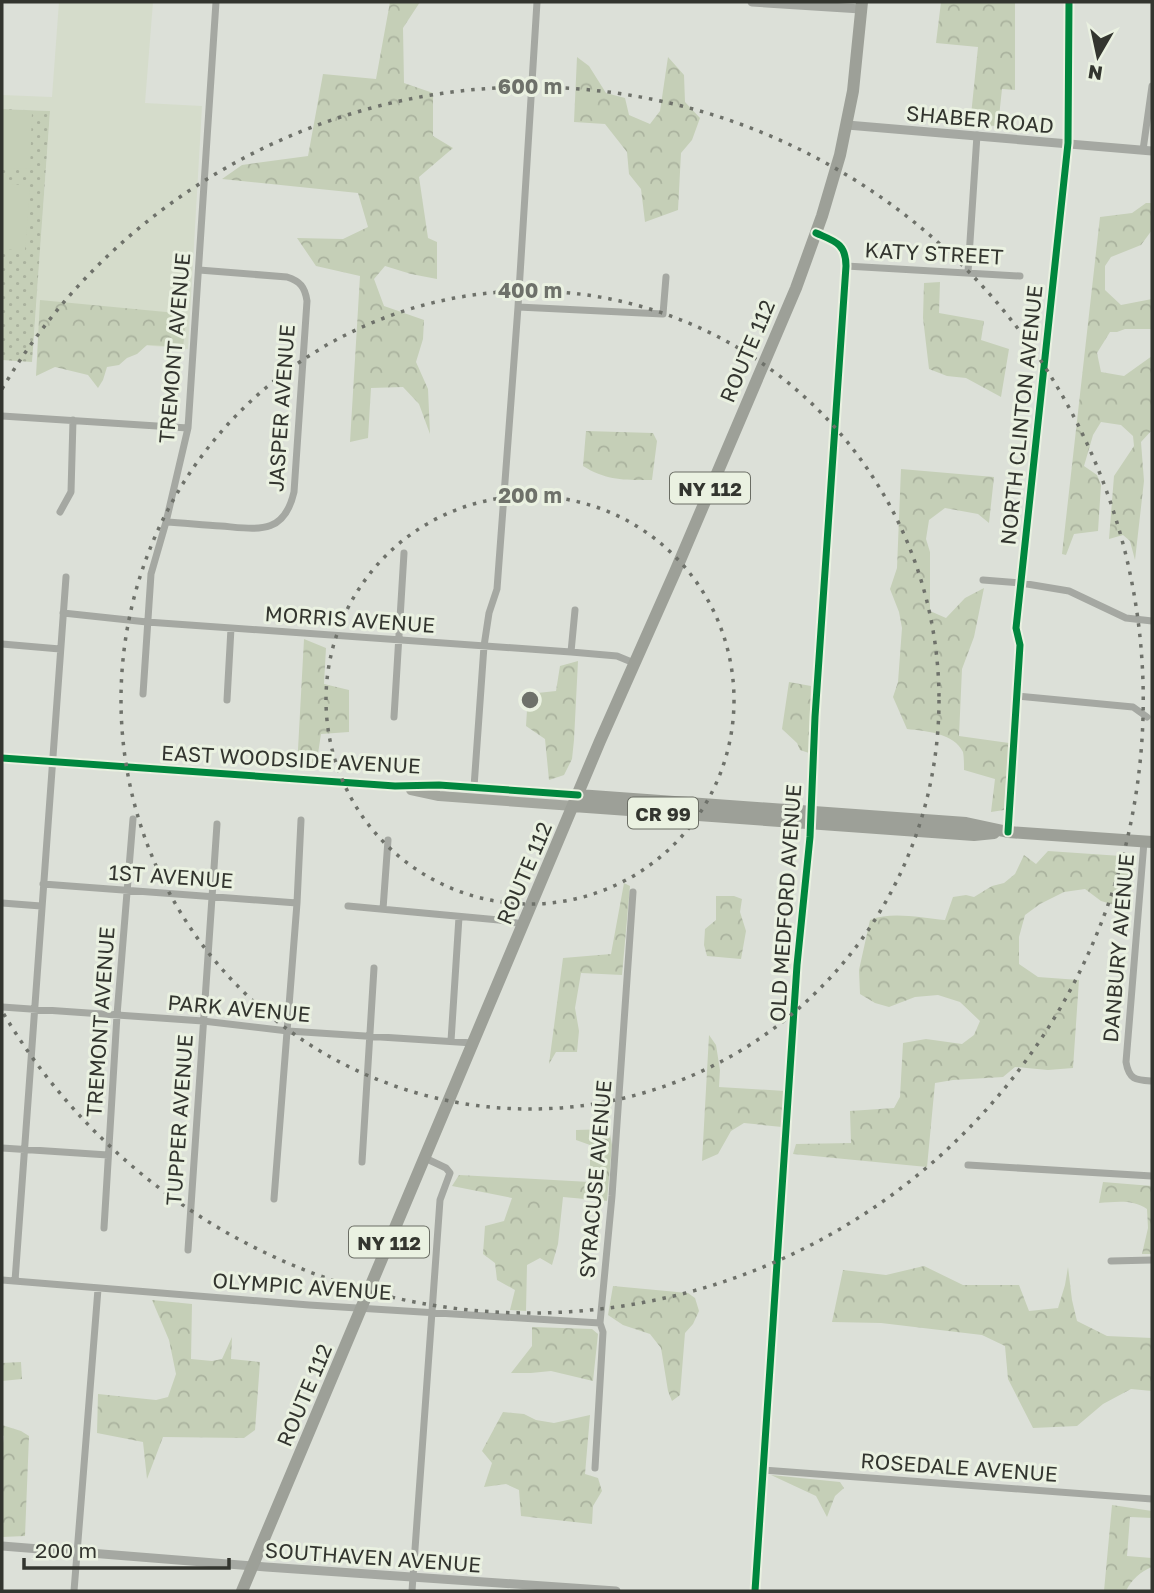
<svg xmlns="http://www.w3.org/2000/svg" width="1154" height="1593" font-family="'Golos Text',sans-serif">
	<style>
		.built { fill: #d5dccb }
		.grass { fill: url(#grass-dots) }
		.forest { fill: url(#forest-crowns) }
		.pitch { fill: #c5cfb7 }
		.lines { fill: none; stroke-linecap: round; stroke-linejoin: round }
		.minor { stroke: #a5a8a2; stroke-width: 7 }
		.tertiary { stroke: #a5a8a2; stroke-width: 9 }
		.secondary { stroke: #a4a79f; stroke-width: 10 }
		.primary { stroke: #9da098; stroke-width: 12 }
		.cycleway-casing { stroke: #eaf1e1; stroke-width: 11 }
		.cycleway { stroke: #00873e; stroke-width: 7 }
		.ring { fill: none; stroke: #6e716a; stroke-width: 3.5; stroke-dasharray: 3.5 7 }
		.labels { text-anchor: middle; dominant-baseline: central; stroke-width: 6; stroke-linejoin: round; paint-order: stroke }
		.shield { fill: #eaf1e1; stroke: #6a6d64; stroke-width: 2 }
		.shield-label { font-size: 19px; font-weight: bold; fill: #33352f }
		.street-label { font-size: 21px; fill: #33352f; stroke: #eaf1e1 }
		.centre { fill: #6e716a; stroke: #eaf1e1; stroke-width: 3.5 }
		.ring-label { font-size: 21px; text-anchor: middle; font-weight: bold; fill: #6e716a; stroke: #eaf1e1; stroke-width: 6; stroke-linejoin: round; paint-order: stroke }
	</style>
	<defs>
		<pattern id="grass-dots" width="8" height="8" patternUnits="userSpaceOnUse" patternTransform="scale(1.75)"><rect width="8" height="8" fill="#c5cfb7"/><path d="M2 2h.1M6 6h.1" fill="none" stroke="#aab29e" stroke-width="1.8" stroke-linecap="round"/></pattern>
		<pattern id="forest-crowns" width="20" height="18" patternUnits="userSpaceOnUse" patternTransform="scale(1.75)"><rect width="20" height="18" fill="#c5cfb7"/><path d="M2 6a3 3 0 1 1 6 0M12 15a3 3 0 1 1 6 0" fill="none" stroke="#aab29e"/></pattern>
	</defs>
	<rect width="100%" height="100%" fill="#dce0d8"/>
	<path class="built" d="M59,2H153L145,103L202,106L188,349L34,336L50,111L2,109V95L52,97Z"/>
	<path class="grass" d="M2,109L50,111L32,362L2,360Z"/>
	<path class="forest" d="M390,2H420L403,28L404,83L433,93V136L453,148L419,177L428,238L437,242V279L411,274L385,266L374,279L384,306L424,320L423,339L416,362L428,389L430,434L419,404L403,387L371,388L368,438L350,442L360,276L316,266L297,238L343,239L368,227L358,193L222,179L242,165L308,156L323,74L376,79Z
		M941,2H1015V90L1002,89L998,126L970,125L978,47L936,43Z
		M577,57L589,66L606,93L625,98L629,115L650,124L660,111L668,57L684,75L685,102L700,118L692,140L681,153L678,210L645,222L641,189L629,174L627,152L605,124L574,122Z
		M1146,203H1152V230L1141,245L1111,257L1105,266V290L1121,305L1152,299V329H1125L1117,332H1110L1097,353L1101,372L1124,376L1152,356V430L1141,442L1144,481L1135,560L1130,541L1123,535L1109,539L1114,476L1134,446L1133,436L1121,425L1101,422L1093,435L1084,466L1097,475L1101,485L1098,531L1074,534L1066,555L1062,554L1100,217L1132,213Z
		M940,282L939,313L984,321L981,340L1009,349L1001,397L966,378L947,376L929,369L923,318L924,283Z
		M40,300L187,314L183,347L147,345L137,354L127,358L119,365L107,367L103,380L98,388L88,375L55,367L36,376Z
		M586,431L653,433L657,441L652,480C625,480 607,481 583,466Z
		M901,469L994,477L989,523L978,514L945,508L929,520L926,539L930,552V611L946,618L965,598L984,588L974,637L962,669L959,736L1009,743L1004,810L991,812L995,779L964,770C964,765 964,757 963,752C954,733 926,731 907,729L893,697L898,682L902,628L899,612L890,589L897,568Z
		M304,639L326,648L324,684L349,690V732L321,734L316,767L297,768Z
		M578,661L574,740L572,759L564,775L549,780L545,739L526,726L528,694L556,691L560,666Z
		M789,682L811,686L809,753L800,750L797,743L782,729Z
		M1048,851L1136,857L1128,909L1101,901L1085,889L1064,892L1040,904L1025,915L1019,937V964L1038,977L1079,980L1073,1068L1048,1070L1015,1067L1003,1077L953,1080L935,1083L927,1167L793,1154L796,1144L851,1143L850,1111L894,1108L900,1097L903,1043L926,1039L962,1044L974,1035L980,1021L960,1002L938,995L915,997L889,1007L875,1003L860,994L859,970L870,920C892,911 921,918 945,920L953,897L966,895L974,897L992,886L1004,883L1015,874L1024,855L1036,864Z
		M624,883L630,886L622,975L581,973L575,1008L579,1031L577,1052H556L549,1064L563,958L611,954Z
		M716,896H734L742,899L740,912L746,931L741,959L707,956L704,945L705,929L716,920Z
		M709,1035L716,1045L720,1070L719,1087L785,1091L782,1127L744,1123L731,1131L718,1154L702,1161Z
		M609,1129L612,1145L607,1201L563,1197L558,1244L552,1265L540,1258L527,1265L526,1311L510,1310L515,1290L497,1280L495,1263L483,1254L485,1226L504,1221L512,1198L452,1186L459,1175L590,1182V1145L576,1140V1130Z
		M1103,1182L1152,1186V1254H1142L1148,1228L1147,1209C1133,1199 1115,1202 1099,1203Z
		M924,1266L963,1285H1019L1029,1311L1058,1308L1065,1285L1068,1267L1072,1300L1077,1321L1107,1336L1152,1338V1391L1131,1389L1103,1404L1077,1426L1033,1428L1008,1379L1005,1346L982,1335L881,1323L832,1322L843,1270L886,1275Z
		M613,1286L688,1293L695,1298L699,1311L693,1324L685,1333L680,1395L672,1401L668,1391L661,1348L650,1334L623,1325L608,1315Z
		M152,1300L192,1304L191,1359L212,1361L222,1359L232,1337L231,1359L260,1362L255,1430L244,1438L163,1437L147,1479L143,1442L97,1433L98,1394L156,1400L168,1397L176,1374L169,1340Z
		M532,1327L592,1329L598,1334L593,1381L551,1371L531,1373H511L532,1346Z
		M21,1362L22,1379L2,1381V1363Z
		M503,1412L524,1414L536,1420L554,1423L590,1415L585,1474L598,1478L602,1491L593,1506L592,1524L521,1516L519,1490L506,1484L484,1487L492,1463L482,1451Z
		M2,1425L21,1431L29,1436L25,1536L2,1537V1450L4,1436L2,1435Z
		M771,1475L840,1482L844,1488L835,1496L827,1517L816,1496Z
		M1112,1505L1152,1511V1518L1130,1517L1127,1556L1152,1558V1567C1141,1571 1131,1580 1126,1591H1104Z"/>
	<path class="pitch" d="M2,110L32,112L30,169L2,168Z
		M2,183L30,186L25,251L2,249Z"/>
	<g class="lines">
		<path class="minor" d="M1143,150L1152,86
			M846,266L1020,276
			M968,272L977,135
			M518,307L663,314L666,277
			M2,416L188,428
			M60,512L71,492L73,420
			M166,522C184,523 203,525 221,526C257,529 284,536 294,492L307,301C305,287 300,281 287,277L199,270
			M983,580L1021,583L1069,591L1126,618L1152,621
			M63,613L147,622L571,652L617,656L634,663
			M2,644L60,649
			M571,652L575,610
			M143,694L151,574L166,522L188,428L216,2
			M1017,696L1133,707L1147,717
			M227,700L231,628
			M394,717L404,553
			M474,787L484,646L489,613L497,589L518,307L537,2
			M1008,832L1020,645L1016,628L1068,143L1069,2
			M1144,842L1126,1062C1129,1080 1136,1080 1152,1081
			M43,884L297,903
			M2,903L41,906
			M348,906L499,920L523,924
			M383,909L388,840
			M2,1007L203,1021L288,1031L473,1043
			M451,1041L459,917
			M2,1148L108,1155
			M362,1162L374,968
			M968,1165L1152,1176
			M274,1199L297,903L301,820
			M104,1228L117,1015L133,819
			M188,1250L217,824
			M1111,1261L1152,1260
			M2,1280L309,1305L600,1323
			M15,1281L66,577
			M595,1468L603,1332L600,1323L612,1196L633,892
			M763,1470L1152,1499
			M74,1591L98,1289
			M412,1591L440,1200L450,1173L446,1168L425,1158"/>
		<path class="tertiary" d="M752,2L861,9
			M847,125L1152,151
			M2,1546L266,1567L616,1591
			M755,1591L797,965L810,837L815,717L846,266C846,243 834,241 816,233"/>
		<path class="secondary" d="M2,758L395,786L439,785L578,795
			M411,790L439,796L573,806"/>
		<path class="primary" d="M578,795L966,823L1008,832L1152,842
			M573,806L974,835L994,833
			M242,1591L600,741L675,572L796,288L822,216L840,155L853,91L862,2"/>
		<g class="cycleway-casing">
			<path id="cycleway" d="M2,758L395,786L439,785L578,795
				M1008,832L1020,645L1016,628L1068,143L1069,2
				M755,1591L797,965L810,837L815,717L846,266C846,243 834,241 816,233"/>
		</g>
		<use href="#cycleway" class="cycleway"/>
	</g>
	<g class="ring">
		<circle cx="530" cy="700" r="204"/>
		<circle cx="530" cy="700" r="409"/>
		<path d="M2 389A613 613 0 1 1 2 1011"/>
	</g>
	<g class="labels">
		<g class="shield">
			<rect x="670" y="472.5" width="80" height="31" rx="5"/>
			<rect x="628" y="797.5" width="70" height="31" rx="5"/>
			<rect x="349" y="1226.5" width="80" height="31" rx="5"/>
		</g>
		<g class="shield-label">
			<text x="710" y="488">NY 112</text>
			<text x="663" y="813">CR 99</text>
			<text x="389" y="1242">NY 112</text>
		</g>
		<g class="street-label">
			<text transform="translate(980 119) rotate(5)">SHABER ROAD</text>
			<text transform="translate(934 253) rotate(3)">KATY STREET</text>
			<text transform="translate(174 348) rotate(-85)">TREMONT AVENUE</text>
			<text transform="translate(747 351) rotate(-67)">ROUTE 112</text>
			<text transform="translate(281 408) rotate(-86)">JASPER AVENUE</text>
			<text transform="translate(1021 415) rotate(-84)">NORTH CLINTON AVENUE</text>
			<text transform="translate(350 619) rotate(4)">MORRIS AVENUE</text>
			<text transform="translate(291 759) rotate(3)">EAST WOODSIDE AVENUE</text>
			<text transform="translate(524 873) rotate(-67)">ROUTE 112</text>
			<text transform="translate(171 876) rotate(4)">1ST AVENUE</text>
			<text transform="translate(785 903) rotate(-86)">OLD MEDFORD AVENUE</text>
			<text transform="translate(1118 948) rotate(-85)">DANBURY AVENUE</text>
			<text transform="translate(239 1008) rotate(5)">PARK AVENUE</text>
			<text transform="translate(100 1022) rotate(-86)">TREMONT AVENUE</text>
			<text transform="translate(179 1120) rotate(-86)">TUPPER AVENUE</text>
			<text transform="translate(595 1179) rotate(-85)">SYRACUSE AVENUE</text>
			<text transform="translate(302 1286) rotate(4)">OLYMPIC AVENUE</text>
			<text transform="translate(304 1395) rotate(-67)">ROUTE 112</text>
			<text transform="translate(959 1467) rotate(4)">ROSEDALE AVENUE</text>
			<text transform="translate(373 1557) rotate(4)">SOUTHAVEN AVENUE</text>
		</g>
	</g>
	<circle cx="530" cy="700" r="10" class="centre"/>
	<g class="ring-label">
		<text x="530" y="94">600 m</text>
		<text x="530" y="298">400 m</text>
		<text x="530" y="503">200 m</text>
	</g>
	<rect width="1154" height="1593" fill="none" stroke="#33352f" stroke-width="7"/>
	<g transform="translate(1098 56) rotate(189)" stroke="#eaf1e1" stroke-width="5" paint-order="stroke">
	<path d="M0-5L12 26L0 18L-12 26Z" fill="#33352f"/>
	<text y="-10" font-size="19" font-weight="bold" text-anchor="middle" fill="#33352f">N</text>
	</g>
	<path d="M24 1558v10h205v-10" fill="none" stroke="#33352f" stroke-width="3.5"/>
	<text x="35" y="1558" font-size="21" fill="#33352f" stroke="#eaf1e1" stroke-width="5" paint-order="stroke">200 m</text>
</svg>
